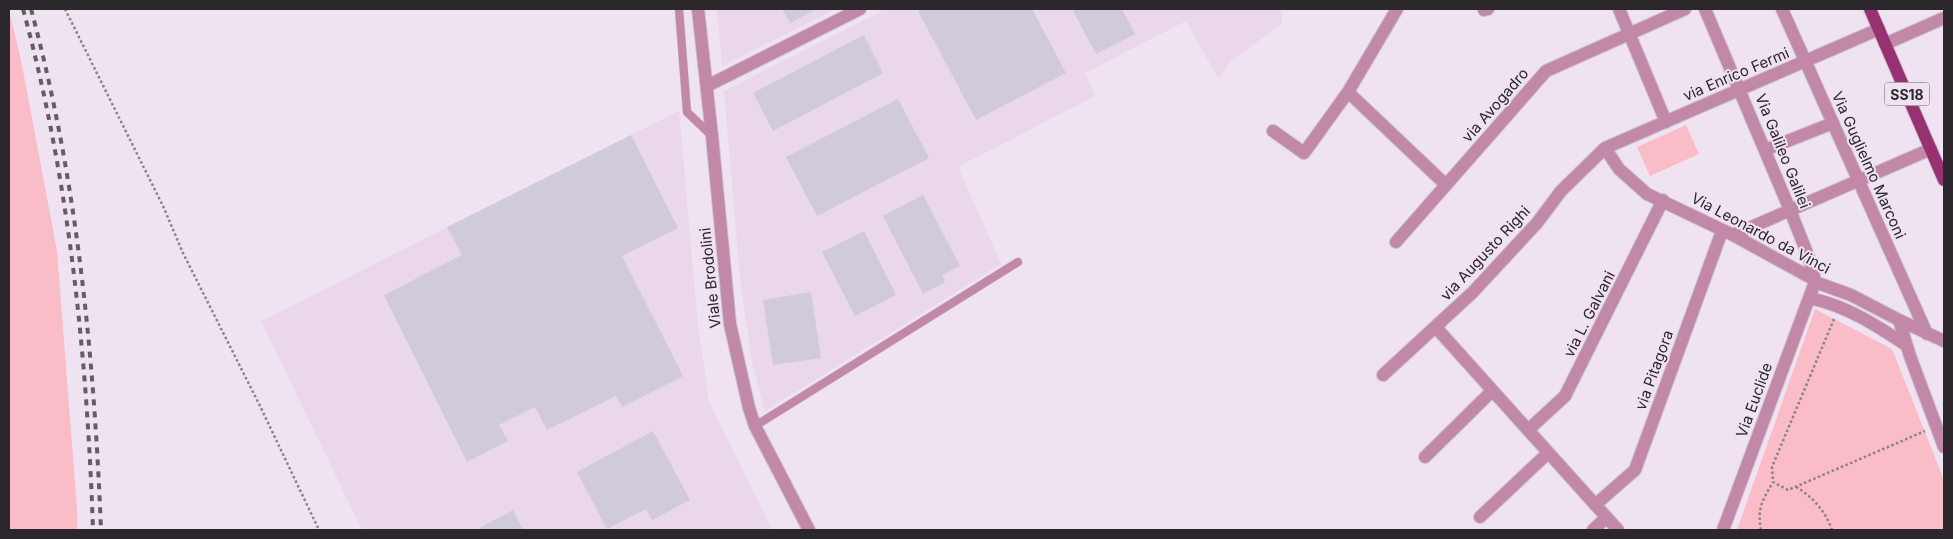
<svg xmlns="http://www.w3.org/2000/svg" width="1953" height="539" font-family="Inter,sans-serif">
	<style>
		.built { fill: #ead7eb }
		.green { fill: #fabcc6 }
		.building { fill: #d0cadb }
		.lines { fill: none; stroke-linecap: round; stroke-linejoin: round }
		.service-casing { stroke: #cdc1ce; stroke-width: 9 }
		.pedestrian-casing { stroke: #cdc1ce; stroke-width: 14 }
		.minor-casing { stroke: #cdc1ce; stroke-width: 14 }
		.tertiary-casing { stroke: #cdc1ce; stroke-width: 14 }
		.primary-casing { stroke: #cdc1ce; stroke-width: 14 }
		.path { stroke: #8a818b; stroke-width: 2.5; stroke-dasharray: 2.5 2.5; stroke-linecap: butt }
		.service { stroke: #c288a7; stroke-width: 8 }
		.pedestrian { stroke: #c288a7; stroke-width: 12 }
		.minor { stroke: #c288a7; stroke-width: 12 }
		.tertiary { stroke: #c288a7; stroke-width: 12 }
		.primary { stroke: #983171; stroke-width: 12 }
		.rail { stroke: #645d65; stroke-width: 4; stroke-dasharray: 6 6; stroke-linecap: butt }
		.labels { text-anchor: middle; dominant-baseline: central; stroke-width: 4; stroke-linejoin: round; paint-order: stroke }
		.shield { fill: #f0e3f1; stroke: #675f67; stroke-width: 1 }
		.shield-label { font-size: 14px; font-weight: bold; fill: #2c272c }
		.street-label { font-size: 15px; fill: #2c272c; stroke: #f0e3f1 }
	</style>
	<rect width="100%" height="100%" fill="#f0e3f1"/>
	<path class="built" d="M717,9H836L722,66Z
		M886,9H1282V24L1233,59L1218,78L1186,21L1085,73L1095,96L958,167L1001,264L765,411L752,363L740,278L724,91Z
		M679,111L698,325L709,401L772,530H362L261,321Z"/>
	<path class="green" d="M9,10L21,60L57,251L77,509V530H9Z
		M1686,125L1699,154L1650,176L1637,147Z
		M1815,309L1892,349L1944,480V530H1737Z"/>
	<path class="building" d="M782,9H817L790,23Z
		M917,9H1032L1066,73L976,120Z
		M1072,9H1122L1135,34L1096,54Z
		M864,35L883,73L773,131L753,93Z
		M898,99L929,158L817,216L786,157Z
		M631,135L678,228L622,256L683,376L622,407L616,396L547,430L535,407L499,425L508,441L467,462L384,295L462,255L447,227Z
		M923,195L960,266L942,275L945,282L923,294L883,216Z
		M864,231L896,295L855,316L822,252Z
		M811,292L821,358L773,365L763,300Z
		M653,431L690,500L652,520L646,509L607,529L577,472Z
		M513,510L523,530H476Z"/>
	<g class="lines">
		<g class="service-casing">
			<path id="service" d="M679,9L687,112L712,136
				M755,426L1018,262"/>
		</g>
		<g class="pedestrian-casing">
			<path id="pedestrian" d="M1765,150L1833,123"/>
		</g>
		<g class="minor-casing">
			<path id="minor" d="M1397,9L1348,92L1446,185
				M1619,9L1666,122
				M1705,9L1790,210L1809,258L1815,280
				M1782,9L1927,334
				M1484,10L1488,9
				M1885,44L1944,18
				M707,86L860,9
				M1273,131L1304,153L1348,92
				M1605,148L1619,169L1647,194L1733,235L1815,280V282L1851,295L1899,320L1944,341
				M1733,235L1931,149
				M1396,242L1546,71L1685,9
				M1809,298C1845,305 1876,325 1906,345
				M1899,320L1910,356L1944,447
				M1437,326L1440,332L1618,530
				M1383,375L1473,292L1537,223L1561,191L1605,148L1879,29
				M1528,430L1565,396L1663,200
				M1425,457L1492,391
				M1595,505L1635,470L1722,231
				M1480,517L1548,453
				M1593,530L1606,518
				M1723,530L1815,282"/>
		</g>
		<g class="tertiary-casing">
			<path id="tertiary" d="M698,9L712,136L730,324L749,408L755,426L809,530"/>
		</g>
		<g class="primary-casing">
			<path id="primary" d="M1870,9L1944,180"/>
		</g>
		<path class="path" d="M65,9L163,206L183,253L261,408L319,530
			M1834,319L1772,467L1773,482L1788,490L1925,431
			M1796,487C1812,496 1826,512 1832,530
			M1761,530C1757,508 1762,501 1773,482"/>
		<use href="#service" class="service"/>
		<use href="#pedestrian" class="pedestrian"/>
		<use href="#minor" class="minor"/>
		<use href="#tertiary" class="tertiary"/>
		<use href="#primary" class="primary"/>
		<path class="rail" d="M23,9C69,178 87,355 93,530
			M31,9C77,179 94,355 101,530"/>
	</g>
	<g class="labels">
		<rect class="shield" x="1884.5" y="82.5" width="45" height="23" rx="4"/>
		<g class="shield-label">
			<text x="1907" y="94">SS18</text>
		</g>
		<g class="street-label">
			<text transform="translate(1736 74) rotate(-23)">via Enrico Fermi</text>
			<text transform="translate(1495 105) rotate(-49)">via Avogadro</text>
			<text transform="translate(1783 151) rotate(68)">Via Galileo Galilei</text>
			<text transform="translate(1869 165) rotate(66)">Via Guglielmo Marconi</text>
			<text transform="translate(1761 233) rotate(28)">Via Leonardo da Vinci</text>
			<text transform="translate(1485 253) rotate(-47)">via Augusto Righi</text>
			<text transform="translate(710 278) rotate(-96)">Viale Brodolini</text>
			<text transform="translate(1589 314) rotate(-63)">via L. Galvani</text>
			<text transform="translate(1654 370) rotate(-70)">via Pitagora</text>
			<text transform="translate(1754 400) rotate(-70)">Via Euclide</text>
		</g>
	</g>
	<rect width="1953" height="539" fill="none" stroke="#2c272c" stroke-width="20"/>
</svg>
